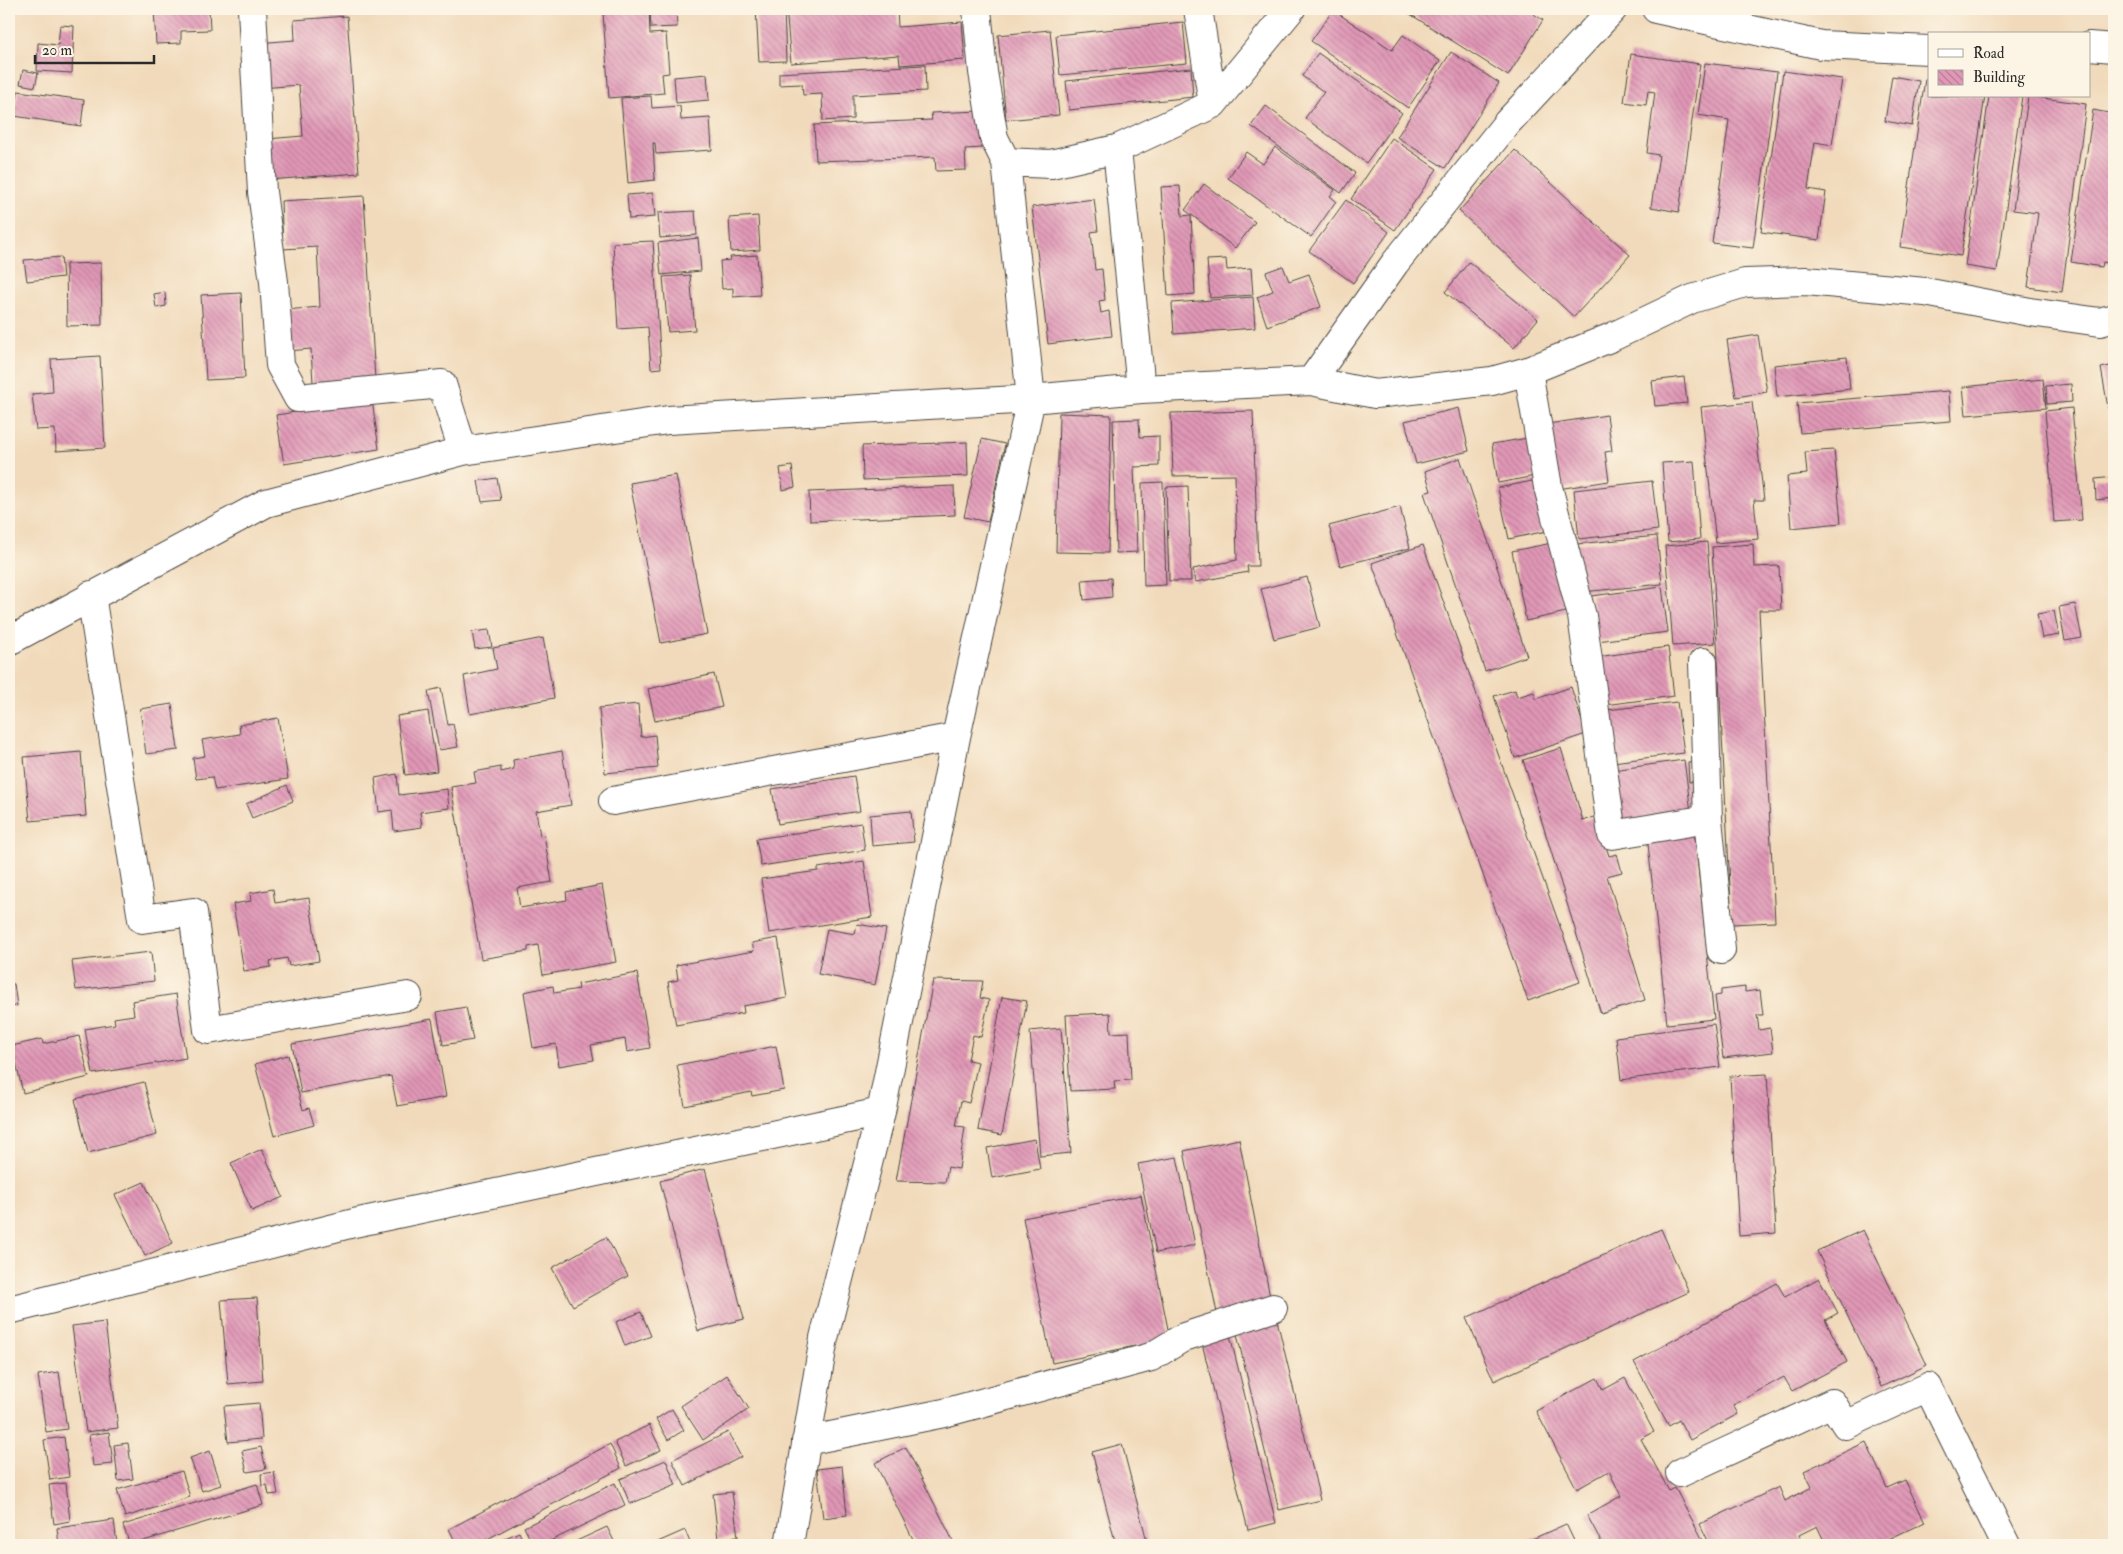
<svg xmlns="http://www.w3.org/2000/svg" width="2123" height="1554" font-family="'IM FELL Double Pica',serif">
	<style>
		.building { fill: url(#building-back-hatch) }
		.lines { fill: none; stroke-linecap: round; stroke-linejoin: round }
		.minor-casing { stroke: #494541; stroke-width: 30 }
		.minor { stroke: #fff; stroke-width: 28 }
	</style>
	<defs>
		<pattern id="building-back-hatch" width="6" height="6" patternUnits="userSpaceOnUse" patternTransform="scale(1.25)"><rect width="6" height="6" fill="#e198b7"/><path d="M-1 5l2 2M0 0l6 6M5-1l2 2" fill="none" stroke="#b77c95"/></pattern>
	</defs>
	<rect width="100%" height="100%" fill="#fcf5e5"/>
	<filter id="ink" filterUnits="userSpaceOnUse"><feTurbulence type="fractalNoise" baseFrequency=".02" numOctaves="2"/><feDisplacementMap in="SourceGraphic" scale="10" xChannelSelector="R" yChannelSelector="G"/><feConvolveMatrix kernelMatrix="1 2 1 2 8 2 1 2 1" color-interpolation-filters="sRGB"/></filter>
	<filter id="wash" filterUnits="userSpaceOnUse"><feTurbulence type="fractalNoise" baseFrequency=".0096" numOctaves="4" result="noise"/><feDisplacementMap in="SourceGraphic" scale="20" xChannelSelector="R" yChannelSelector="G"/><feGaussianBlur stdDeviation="1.12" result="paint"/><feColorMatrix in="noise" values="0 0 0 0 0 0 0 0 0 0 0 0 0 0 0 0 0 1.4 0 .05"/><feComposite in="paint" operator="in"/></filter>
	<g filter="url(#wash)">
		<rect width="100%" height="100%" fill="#f1dabb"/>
		<g id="blocks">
			<path class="building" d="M154,9H209L210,30L181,31V43L156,44Z
				M616,9H649L650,34L666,33L669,73L662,74L664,93L609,98L603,13L617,12Z
				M650,9H676L677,27L651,28Z
				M756,9H784L786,61L759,62Z
				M786,9H897L898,27L962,22L965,60L900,65L899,55L791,63Z
				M1402,9H1534L1532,13L1543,20L1508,76Z
				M1333,10L1392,50L1403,35L1440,61L1408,108L1311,41Z
				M347,16L359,173L269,180L267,139L303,136L299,85L261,88L257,43L295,40L294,20Z
				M1183,22L1187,63L1060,75L1056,35Z
				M60,25L74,26L72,73L37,71L38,43L58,45Z
				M1050,30L1059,115L1006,120L998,35Z
				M1451,52L1499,83L1445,168L1397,137Z
				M1318,53L1402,113L1366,163L1305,118L1324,92L1302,76Z
				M1631,54L1700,64L1679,212L1651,207L1659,155L1647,153L1655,92L1648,91L1646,105L1624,102Z
				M1705,63L1777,72L1753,248L1712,243L1729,120L1698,115Z
				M925,65L926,91L853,95V119L823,121L822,94L803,95L802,84L779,85V73Z
				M1191,68L1193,97L1069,110L1066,81Z
				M23,70L38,73L35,87L20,84Z
				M1783,71L1842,79L1832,145L1815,142L1808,189L1826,192L1819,240L1761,232Z
				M707,74L709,100L676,103L674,77Z
				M1892,76L1919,81L1912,126L1885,121Z
				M1925,79H1929V96H1985L1961,256L1900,247Z
				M18,91L84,100L81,126L14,116Z
				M651,96L652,108L680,106L681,120L710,118L712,150L656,154L655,143H653L655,180L628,183L621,98Z
				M1989,96H2022L1997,271L1965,266Z
				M2028,96L2086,104L2062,292L2028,287L2038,213L2013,210Z
				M1266,106L1355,173L1341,193L1251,126Z
				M2093,110L2114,114V264L2103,262L2102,267L2071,262Z
				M981,111L982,148L965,149L966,170L936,171L935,157L816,161L814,125L932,120L931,113Z
				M1392,138L1437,169L1395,230L1351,199Z
				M1275,147L1335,190L1330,196L1336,201L1311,237L1228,178L1246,152L1263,164Z
				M1515,150L1630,255L1574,317L1459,211Z
				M1204,184L1255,222L1235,248L1185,210Z
				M1180,186L1182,216L1191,215L1195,294L1168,296L1161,187Z
				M653,193L655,217L629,219L627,195Z
				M364,196L375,380L313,383L311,349L288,351L285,310L320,307L317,247L283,249L281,201Z
				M1094,199L1098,231L1091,232L1095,270L1102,269L1105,300L1099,301L1101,313L1109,311L1112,336L1048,344L1032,207Z
				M1346,200L1389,232L1353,283L1309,251Z
				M695,211L697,235L660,238L658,213Z
				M758,216L760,250L731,252L729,218Z
				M698,238L701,271L661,275L658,243Z
				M653,241L661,368L651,369L648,327L618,329L613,243Z
				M757,255L760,295L733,297V288L722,289L720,261L731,260L730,257Z
				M61,257L63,277L27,281L24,260Z
				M1226,259L1227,270L1251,268L1253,295L1210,298L1207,260Z
				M1469,262L1538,319L1514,348L1445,292Z
				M101,263L102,325L67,326L66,264Z
				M1283,266L1289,281L1309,274L1321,307L1267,326L1257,297L1273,291L1266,272Z
				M690,275L695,330L668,332L663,277Z
				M165,292L166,306L156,308L154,294Z
				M241,293L245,378L206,380L201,295Z
				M1253,297L1255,328L1174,334L1172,303Z
				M1758,335L1767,392L1736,397L1727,340Z
				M100,356L105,448L56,451L55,429L36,430L32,394L53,392L51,359Z
				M1847,357L1850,389L1777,397L1774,365Z
				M2114,365V435L2113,436L2101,368Z
				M1684,377L1687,403L1655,406L1652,381Z
				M2043,379L2046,408L1966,415L1963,387Z
				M2071,384L2072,402L2047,404L2046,386Z
				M1949,391L1951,421L1800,433L1797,403Z
				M372,400L379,449L284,464L276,415Z
				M1752,402L1764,500H1754L1758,539L1716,543L1701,407Z
				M1459,408L1469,451L1416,464L1405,421Z
				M2072,408L2082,520L2054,522L2045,411Z
				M1253,411L1258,566H1247L1248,572L1196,582L1193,569L1237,560L1235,475L1173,476L1171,413Z
				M1059,413L1111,415L1108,553L1056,552Z
				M1607,415L1612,451L1605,452L1609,481L1558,489L1548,424Z
				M1139,419L1140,437L1159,436V466L1134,467L1137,552L1116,553L1113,420Z
				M1528,438L1535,476L1498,483L1492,444Z
				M982,439L1005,444L988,522L964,517Z
				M967,442L968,476L863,480L862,446Z
				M1834,450L1841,523L1791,528L1787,476L1807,474L1805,452Z
				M1460,458L1527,656L1485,671L1424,493L1431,491L1425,471Z
				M1694,461L1700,539L1668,542L1662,463Z
				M792,466L795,487L783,490L780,468Z
				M676,475L707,634L661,643L630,483Z
				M2114,477V498L2096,500L2095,479Z
				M497,478L501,500L482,502L478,481Z
				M1537,480L1547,531L1509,539L1498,488Z
				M1652,481L1658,530L1579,539L1574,490Z
				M1163,482L1166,585L1144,586L1142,483Z
				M954,486L955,515L810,521L809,492Z
				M1188,486L1191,581H1169L1166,487Z
				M1400,507L1410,548L1340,566L1329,526Z
				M1657,536L1662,584L1582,592L1577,544Z
				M1707,542L1715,643L1673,646L1665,546Z
				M1552,543L1566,612L1526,621L1512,551Z
				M1753,544L1754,567L1779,566L1781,610H1759L1775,922L1732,924L1712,547Z
				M1423,545L1580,982L1528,1001L1372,563Z
				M1307,577L1320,627L1274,639L1261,589Z
				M1111,578L1112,597L1084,600L1082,580Z
				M1662,587L1668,632L1597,641L1591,596Z
				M2075,604L2082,638L2065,641L2059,607Z
				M2054,611L2059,635L2042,638L2037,614Z
				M489,630L492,647L475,649L472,632Z
				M543,638L554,698L470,714L464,676L497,669L493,648Z
				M1668,647L1674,696L1604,705L1597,657Z
				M714,674L722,707L655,721L648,689Z
				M1571,687L1586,734L1515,758L1494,696L1515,690L1517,697L1534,692L1536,699Z
				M441,688L448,725L453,724L458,747L439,750L428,691Z
				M1677,702L1684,753L1613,762L1606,710Z
				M172,704L178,750L146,754L140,709Z
				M638,704L641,737L655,735L658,768L605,773L599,708Z
				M428,711L437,771L405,775L397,716Z
				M278,718L288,779L215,790L212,777L196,779L193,758L205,756L202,740L240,734L239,725Z
				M1561,748L1583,821L1597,816L1609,856L1617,854L1622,872L1607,876L1645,1000L1601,1014L1523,760Z
				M562,751L571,805L536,811L540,836L544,835L552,882L517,888L520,908L567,900L566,892L602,885L616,962L543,975L538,945L528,947V951L481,959L451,787L476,783L474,772L501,767V772L514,769L513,760Z
				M81,752L86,816L30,821L24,757Z
				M1684,760L1691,812L1620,821L1613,770Z
				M1700,762L1702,781L1689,782L1688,763Z
				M397,774L399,795L447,789L449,808L420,812L422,827L394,831L392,810L379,812L375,778Z
				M854,776L860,811L778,824L772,789Z
				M287,785L293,801L252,818L246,804Z
				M911,811L914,842L872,846L870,815Z
				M861,823L865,850L761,866L756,839Z
				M1694,829L1714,1019L1667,1024L1647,834Z
				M864,861L872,917L769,933L761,879L818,871V868Z
				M273,889L275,903L309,898L319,961L289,966L287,958L270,961L271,967L244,971L233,904L251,901L250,893Z
				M857,924L886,929L875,985L818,974L827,929L855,934Z
				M778,938L787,998L743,1006L744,1013L676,1025L668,982L678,980L676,965L754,951L752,943Z
				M151,952L154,981L76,990L72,961Z
				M637,973L650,1048L627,1052L625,1039L591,1045L594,1060L559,1066L556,1044L533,1048L524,992L553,986L554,993L579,989L578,984Z
				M933,980L983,981L980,998L989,1000L981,1037L973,1035L968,1060L978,1062L969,1103L961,1101L956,1126L965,1127L959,1169L948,1167L945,1182L896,1181Z
				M9,984H14L17,1006L9,1007Z
				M1745,987V992L1760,990L1763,1015H1757L1759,1030L1770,1028L1773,1052L1723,1058L1715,996L1721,995V990Z
				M176,994L186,1058L93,1074L85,1029L115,1024L114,1018L134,1015L132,1001Z
				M1002,997L1027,1001L1002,1135L978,1130Z
				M466,1007L473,1040L443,1045L437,1012Z
				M1110,1013L1111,1033L1129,1032L1131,1080L1114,1081L1115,1089L1070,1091L1066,1015Z
				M432,1019L446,1097L397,1106L391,1076L301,1093L292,1044Z
				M1714,1024L1720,1067L1621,1080L1616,1037Z
				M1061,1028L1071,1153L1040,1156L1030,1031Z
				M79,1036L89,1077L23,1093L12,1046L42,1039L43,1044Z
				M776,1046L784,1090L752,1096L751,1092L685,1106L677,1065Z
				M288,1055L303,1110L309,1108L314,1125L274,1136L255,1064Z
				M1767,1074L1776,1233L1739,1236L1730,1076Z
				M144,1082L157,1135L88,1153L75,1099Z
				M1035,1139L1040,1169L992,1178L987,1148Z
				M1239,1139L1271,1302L1217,1313L1184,1151Z
				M262,1149L283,1197L252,1211L231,1163Z
				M1177,1157L1195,1245L1156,1253L1138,1164Z
				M705,1169L744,1319L698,1331L660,1181Z
				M144,1182L173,1243L145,1256L115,1195Z
				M1141,1195L1170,1339L1052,1363L1023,1218Z
				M1661,1229L1689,1292L1494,1381L1466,1318Z
				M1863,1230L1927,1365L1881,1387L1817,1251Z
				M606,1237L628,1276L573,1306L552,1268Z
				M1819,1278L1838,1313L1825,1320L1847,1362L1792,1391L1784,1377L1733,1405L1738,1414L1690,1440L1679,1420L1669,1426L1634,1362L1777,1283L1785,1297Z
				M257,1298L263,1381L228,1384L221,1300Z
				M641,1312L651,1336L625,1346L616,1322Z
				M1276,1316L1320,1500L1279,1510L1235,1326Z
				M105,1322L118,1428L86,1432L72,1326Z
				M1229,1331L1276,1523L1248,1530L1201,1339Z
				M59,1372L67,1429L46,1432L38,1375Z
				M727,1375L749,1409L703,1440L681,1406Z
				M1597,1378L1603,1390L1625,1378L1654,1432L1641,1439L1669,1491L1675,1488L1705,1544L1603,1545L1587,1515L1621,1496L1609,1471L1577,1489L1536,1411Z
				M259,1403L262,1439L228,1442L224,1406Z
				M672,1409L684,1430L668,1440L656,1419Z
				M649,1425L661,1450L626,1466L615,1442Z
				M109,1432L113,1464L93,1466L89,1435Z
				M728,1432L741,1457L685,1486L672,1460Z
				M64,1437L69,1477L50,1480L44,1440Z
				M1866,1442L1887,1488L1905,1480L1925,1522L1876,1545H1826L1817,1526L1799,1535L1804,1545H1710L1700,1524L1779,1487L1785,1501L1812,1487L1804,1471Z
				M128,1443L133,1479L118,1481L114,1445Z
				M610,1444L621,1468L476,1545H457L449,1529Z
				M1122,1444L1148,1545H1116L1092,1452Z
				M261,1447L266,1469L247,1472L242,1451Z
				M906,1447L955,1545H916L875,1463Z
				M210,1451L221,1485L202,1491L190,1458Z
				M666,1460L676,1485L630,1504L620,1479Z
				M842,1466L847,1515L823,1518L817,1469Z
				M182,1471L190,1497L125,1517L117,1490Z
				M274,1472L278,1494L269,1495L267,1485L262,1486L261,1474Z
				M66,1483L70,1521L54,1524L49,1485Z
				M615,1483L625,1505L542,1545H533L524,1527Z
				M257,1484L263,1505L130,1545L123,1525Z
				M732,1492L738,1537L718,1539L713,1494Z
				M114,1520L117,1544L59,1545L57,1528Z
				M1566,1524L1576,1545H1519Z
				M607,1527L616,1545H568Z
				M685,1530L691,1545H651Z
				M519,1532L525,1545H490Z"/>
		</g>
	</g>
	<g filter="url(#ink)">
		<use href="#blocks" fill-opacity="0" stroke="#494541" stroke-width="1"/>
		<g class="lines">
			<g class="minor-casing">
				<path id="minor" d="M252,9L262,192L274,282L280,365L298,398L442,384L463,451
					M1198,9L1213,104
					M1656,9L1821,45L1929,50
					M2089,46L2114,48
					M1117,149L1141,389
					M1006,162L1051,164L1117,149L1213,104L1291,9
					M1528,371L1548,487L1582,616L1612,835L1708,819
					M1311,381L1375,394L1492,381L1528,371L1612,337L1692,299L1745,283L1806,281L1925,292L2030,312L2100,322L2114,318
					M91,595L142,919L193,912L208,1030L408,996
					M9,641L266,503L463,451L668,420L1031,399L1141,389L1311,381L1395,263L1507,123L1613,9
					M1703,662L1708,819L1721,950
					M613,801L956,737
					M9,1310L354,1223L881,1112
					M806,1441L944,1413L1151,1357L1184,1337L1273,1308
					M1680,1473L1832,1403L1846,1425L1928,1387L2006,1545
					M789,1545L824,1338L881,1112L956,737L1031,399L1006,162L994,138L983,72L977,9"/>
			</g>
			<use href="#minor" class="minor"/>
		</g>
	</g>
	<rect width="2123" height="1554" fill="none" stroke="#fcf5e5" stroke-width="30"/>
	<rect x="1928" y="32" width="162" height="65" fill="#fcf5e5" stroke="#a8a49b"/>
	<rect x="1938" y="49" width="25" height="8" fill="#ffffff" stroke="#a8a49b"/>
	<text x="1973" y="58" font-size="15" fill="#2b2b2b">Road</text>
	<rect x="1938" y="70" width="25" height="15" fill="url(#building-back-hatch)" stroke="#a8a49b"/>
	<text x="1973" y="82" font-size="15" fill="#2b2b2b">Building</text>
	<path d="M35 55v8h119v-8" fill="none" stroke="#2b2b2b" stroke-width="2.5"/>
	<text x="42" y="55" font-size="15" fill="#2b2b2b" stroke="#fcf5e5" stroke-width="4" paint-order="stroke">20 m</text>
</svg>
